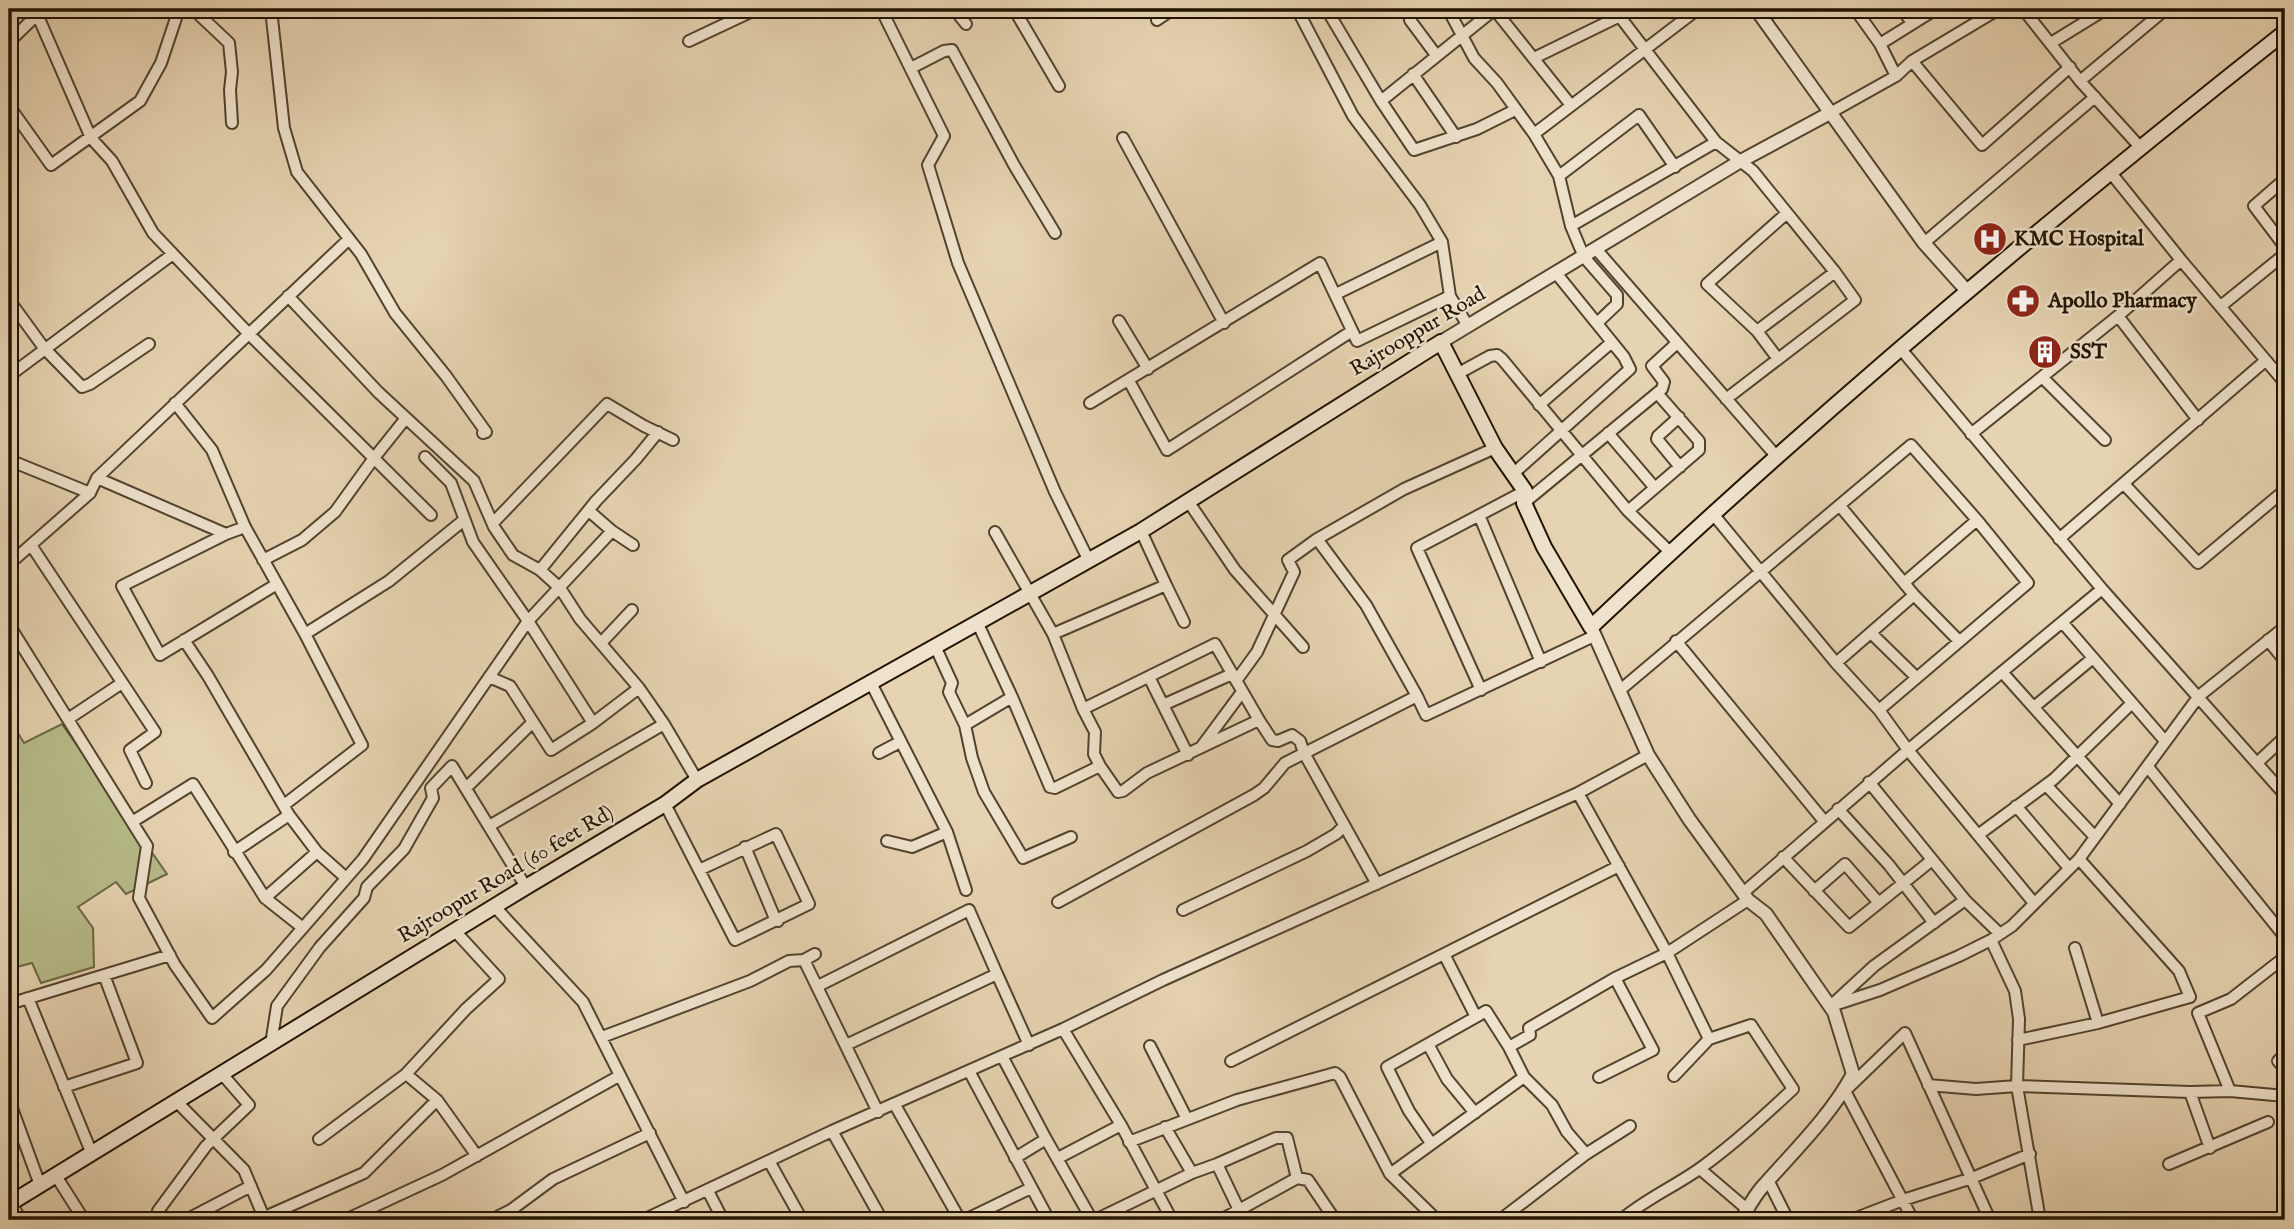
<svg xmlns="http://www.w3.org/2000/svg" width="2294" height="1229" font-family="'IM FELL English',serif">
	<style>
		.green { fill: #b7bc8a; stroke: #6c6846; stroke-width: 2 }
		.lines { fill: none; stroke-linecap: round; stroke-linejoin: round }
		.minor-casing { stroke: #52432e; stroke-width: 14 }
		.tertiary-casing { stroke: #52432e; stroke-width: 16 }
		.secondary-casing { stroke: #211302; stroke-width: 18 }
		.minor { stroke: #efe2cc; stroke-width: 10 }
		.tertiary { stroke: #efe2cc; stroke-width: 12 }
		.secondary { stroke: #efe2cc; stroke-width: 14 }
		.labels { text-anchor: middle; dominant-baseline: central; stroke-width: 5; stroke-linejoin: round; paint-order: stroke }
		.poi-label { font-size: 21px; font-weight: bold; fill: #211302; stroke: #efe2cc; text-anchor: start }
		.street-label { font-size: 21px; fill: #211302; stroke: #efe2cc }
	</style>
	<rect width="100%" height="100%" fill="#e6d3b1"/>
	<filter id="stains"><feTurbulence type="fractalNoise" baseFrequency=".00286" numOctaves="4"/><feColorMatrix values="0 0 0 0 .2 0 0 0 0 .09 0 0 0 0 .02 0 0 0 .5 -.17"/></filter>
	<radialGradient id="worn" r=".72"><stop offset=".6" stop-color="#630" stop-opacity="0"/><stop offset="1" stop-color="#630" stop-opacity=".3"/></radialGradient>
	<path class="green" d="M9,718L24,743L62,724L167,874L126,894L116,882L78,907L93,928L94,967L41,983L32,963L9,969Z"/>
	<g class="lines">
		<g class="minor-casing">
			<path id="minor" d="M33,9L37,14L91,138L112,161L153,233L249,334L431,515
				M193,9L229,43L232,72L230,90L232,123
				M271,9L284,128L297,172L361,254L395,313L446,376L486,432L483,433
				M881,9L944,136L928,165L958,263L1055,492L1088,559
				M954,9L966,24
				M1014,9L1059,86
				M1297,9L1353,116L1420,205L1442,242L1450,296L1468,326
				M1324,9L1330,15L1381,101L1414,150L1477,129L1515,110
				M1448,9L1474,58L1497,83L1534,134L1559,176L1571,226L1584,257L1617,295V304L1597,323
				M1494,9L1570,104
				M1614,9L1716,142L1753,171L1835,272L1855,300L1726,399
				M1855,9L1880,44L1896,76
				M1901,9L1912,22
				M2023,9L2080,81L2140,147
				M1157,20L1173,9
				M1410,20L1436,55
				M689,41L757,9
				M9,42L43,9
				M2051,43L2106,9
				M1880,44L1936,9
				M1534,58L1620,16
				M1912,61L1982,145L2070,67
				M911,68L944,51L952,50L1014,165L1055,233
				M1413,74L1456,137
				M2080,81L2166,9
				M1381,101L1495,9
				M9,106L51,165L140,101L161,63L179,9
				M1830,113L1896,76L1912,61L1999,9
				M1534,134L1698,9
				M1123,138L1224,323
				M2111,173L2181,260L2285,383
				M1559,176L1639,115L1675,167
				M2285,179L2254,206L2285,247
				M1571,226L1716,142
				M1924,243L2095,97
				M1596,249L1777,457
				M1336,294L1442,242
				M288,296L378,392L474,481L494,527L513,555L540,570L560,588L580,619L639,688L593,723L551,750L510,686L489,677
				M9,300L44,348L82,387L90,384L149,344
				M2221,306L2285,254
				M2118,316L2198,420
				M1119,321L1148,369
				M1757,331L1835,272
				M1900,348L2102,589L2285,795
				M1778,359L1757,331L1707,284L1787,213
				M1459,373L1490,356L1497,355L1502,359L1628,511L1670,552
				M9,376L173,254
				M2042,377L2105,440
				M1129,381L1167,450L1352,331
				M175,403L212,450L245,527L226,534
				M1090,403L1320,263L1357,341L1450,296
				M1539,405L1612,342
				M1679,417L1658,436L1657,439L1680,467
				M1608,433L1655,488
				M1971,434L2118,316L2181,260
				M425,457L451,483L473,542L528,621L593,723
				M9,460L90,493
				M1514,473L1630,369L1624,357L1556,273
				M97,478L226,534L122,586L160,655L277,584L245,527
				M2124,484L2198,563L2285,490
				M1188,501L1235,570L1303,647
				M1524,503L1662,389L1664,382L1652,366L1677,343
				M1840,506L1914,595L1959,641
				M589,511L612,531L633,545
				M1628,511L1699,450V441L1657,393
				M1713,514L1836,663L1879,710L1908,750L2034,903
				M1479,515L1541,662
				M493,523L607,404L644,426L673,440
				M2059,539L2265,361
				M31,545L155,732L130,750L146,783
				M16,558L90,493L97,478L349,239
				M263,560L302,540L335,512L374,458L406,418
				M540,570L596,501L636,459L658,432
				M1905,582L1977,520
				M277,584L305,634
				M1166,585L1184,622
				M2062,622L2165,741
				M978,624L1012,697L1050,787L1055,788L1100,766L1094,754L1095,732L1083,709L1053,634L995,532
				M9,625L147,846L139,898L175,965L212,1018L266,970L363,859L528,621L612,531
				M1871,633L1916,677
				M1053,634L1166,585L1141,531
				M184,640L208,676L289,815L317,852L346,878
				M2268,640L2285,661
				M1676,641L1824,821
				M601,643L632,610
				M935,646L952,683L949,692L965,725L972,758L984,792L1023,858L1071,837
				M1836,663L1914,595
				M2002,672L2120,804
				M1149,677L1188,755
				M870,681L947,832L966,890
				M1236,681L1257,652L1294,572L1288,560L1317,539
				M639,688L664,724
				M1481,690L1417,548L1525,491
				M1619,691L1911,445L1977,520L2028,583L1879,710
				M1417,696L1426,715L1594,636
				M1163,705L1232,674
				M2034,707L2093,658
				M1083,709L1215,644L1259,720L1147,773L1123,791L1118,792L1100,766
				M68,719L122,683
				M1259,720L1272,740L1278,741L1292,735L1300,741L1304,753L1377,884
				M965,725L1012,697
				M1202,746L1242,692
				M879,753L900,742
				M2257,763L2285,737
				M2148,767L2285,937
				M2046,785L2095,837
				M466,788L533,722
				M1578,793L1667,953L1709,1039L1751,1025L1793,1089C1764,1116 1735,1143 1702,1167C1676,1186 1645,1199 1621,1220
				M665,804L735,940L809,904L776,834L699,870
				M284,805L362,745L305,634L389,581L464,520
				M2016,806L2069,868
				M1838,809L1889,865L1934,923
				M132,822L193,784L265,898L303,928
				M489,826L664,724L697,780
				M1978,835L2054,779L2132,703
				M887,841L912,847L947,832
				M745,847L774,916L778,921
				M234,852L289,815
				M1783,857L1849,927L1932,860
				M1814,891L1845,864L1879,903
				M1743,893L1908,750L2102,589
				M265,898L317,852
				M1965,900L2000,934
				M1058,902L1254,795L1264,788L1285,763L1417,696L1366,605L1317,539L1404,489L1495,448
				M495,907L583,1002L684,1202
				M1183,910L1307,851L1336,834L1344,826
				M455,931L499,979L466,1009L406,1074L437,1100L477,1156
				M1991,940L2015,991L2019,1019L2017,1086L2040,1220
				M2075,948L2098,1023
				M804,960L878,1112
				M997,974L1029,1045
				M818,986L969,910L997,974L846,1045
				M28,998L92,1154
				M1835,1002L1874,966L1965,900L1869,782
				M9,1004L170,955
				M1831,1006L1880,990L1959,956L1991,940L2012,926L2079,859L2199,696L2285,627
				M1476,1017L1486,1011L1509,1047
				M1063,1029L1121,1125L1172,1220
				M602,1037L750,981L789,961L804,960L815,954
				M2018,1040L2098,1023L2190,997L2179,971L2079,859
				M271,1044L277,1006L320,947L364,898L367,887L404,849L433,798L431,788L452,766L526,887
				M1428,1044L1447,1079L1475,1113
				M1150,1046L1187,1119
				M2285,1054L2278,1061L2285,1069
				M1002,1056L1046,1139L1092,1220
				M1231,1061L1619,866
				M969,1071L1049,1220
				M1674,1076L1709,1039
				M1524,1077L1552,1105L1567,1132L1586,1154
				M1599,1077L1653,1050L1615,978
				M1928,1085L1976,1089L2017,1086L2190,1092L2230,1091L2285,1096
				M64,1087L137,1063L104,975
				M2230,1091L2198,1013L2231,999L2285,957
				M2190,1092L2210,1148
				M9,1100L40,1185
				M177,1102L244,1170L265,1220
				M895,1105L960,1220
				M1165,1127L1192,1173L1217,1164L1239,1210
				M832,1131L882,1220
				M319,1139L406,1074
				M1129,1142L1237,1100L1335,1073L1340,1077L1390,1174
				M1431,1143L1409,1111L1387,1067L1476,1017L1444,954
				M1015,1158L1046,1139
				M1058,1158L1121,1125
				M769,1161L802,1220
				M1217,1164L1276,1138H1287L1297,1178L1308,1180L1335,1220
				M2169,1164L2268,1122
				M1700,1169L1748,1210
				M56,1176L84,1220
				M1768,1180L1788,1220
				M708,1191L723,1220
				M11,1203L21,1220
				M156,1220L158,1211L206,1146L249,1105L222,1074
				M186,1220L251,1186
				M258,1220L364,1173L437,1100
				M345,1220L442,1175L619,1076
				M491,1220L511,1210L553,1179L650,1133
				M643,1220L832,1131L1063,1029L1163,980L1578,793L1648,755
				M965,1220L1031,1188
				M1095,1220L1192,1173
				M1221,1220L1297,1178
				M1437,1220L1390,1174L1524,1077L1509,1047L1530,1035L1529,1028L1615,978L1667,953L1748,900
				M1500,1220L1586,1154L1630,1126
				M1851,1220L1903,1200L1972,1178L2030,1154
				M1913,1220L1845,1091L1905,1033L1990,1220"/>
		</g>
		<g class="tertiary-casing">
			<path id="tertiary" d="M1756,9L1924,243L1967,291
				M1441,342L1739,162L1830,113
				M1591,627L1648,755L1689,819L1748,900L1766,914L1834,1012L1853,1074C1831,1115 1796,1149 1765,1184C1755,1194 1748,1208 1741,1220"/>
		</g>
		<g class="secondary-casing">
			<path id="secondary" d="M9,1204L526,887L665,804L697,780L1141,531L1441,342L1495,448L1525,491L1524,503L1544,547L1591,627C1812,418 2046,221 2285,32"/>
		</g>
		<use href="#minor" class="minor"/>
		<use href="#tertiary" class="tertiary"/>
		<use href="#secondary" class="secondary"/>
	</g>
	<defs>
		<g id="hospital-disc" transform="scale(1.75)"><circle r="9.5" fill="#8f2418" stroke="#efe2cc"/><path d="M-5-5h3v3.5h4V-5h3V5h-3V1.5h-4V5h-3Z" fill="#fff"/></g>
		<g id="pharmacy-disc" transform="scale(1.75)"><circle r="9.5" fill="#8f2418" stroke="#efe2cc"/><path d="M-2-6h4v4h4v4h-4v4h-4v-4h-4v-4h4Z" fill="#fff"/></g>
		<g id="building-disc" transform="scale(1.75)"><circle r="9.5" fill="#8f2418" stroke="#efe2cc"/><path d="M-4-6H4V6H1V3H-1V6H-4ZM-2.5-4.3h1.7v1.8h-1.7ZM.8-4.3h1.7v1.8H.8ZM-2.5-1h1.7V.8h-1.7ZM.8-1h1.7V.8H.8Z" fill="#fff"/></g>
	</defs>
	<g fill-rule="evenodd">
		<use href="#hospital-disc" x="1990" y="239"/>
		<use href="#pharmacy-disc" x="2023" y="301"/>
		<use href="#building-disc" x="2045" y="352"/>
	</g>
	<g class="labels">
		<g class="poi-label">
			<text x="2014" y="239">KMC Hospital</text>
			<text x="2048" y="301">Apollo Pharmacy</text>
			<text x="2070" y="352">SST</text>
		</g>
		<g class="street-label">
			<text transform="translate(1418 332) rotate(-31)">Rajrooppur Road</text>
			<text transform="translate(506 875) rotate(-31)">Rajroopur Road (60 feet Rd)</text>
		</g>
	</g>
	<rect width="2294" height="1229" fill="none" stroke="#e6d3b1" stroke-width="35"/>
	<rect x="10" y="10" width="2273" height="1208" fill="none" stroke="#211302" stroke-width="3.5"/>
	<rect x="18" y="18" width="2259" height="1194" fill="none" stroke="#211302" stroke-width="2"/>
	<rect width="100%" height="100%" filter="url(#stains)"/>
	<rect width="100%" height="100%" fill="url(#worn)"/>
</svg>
